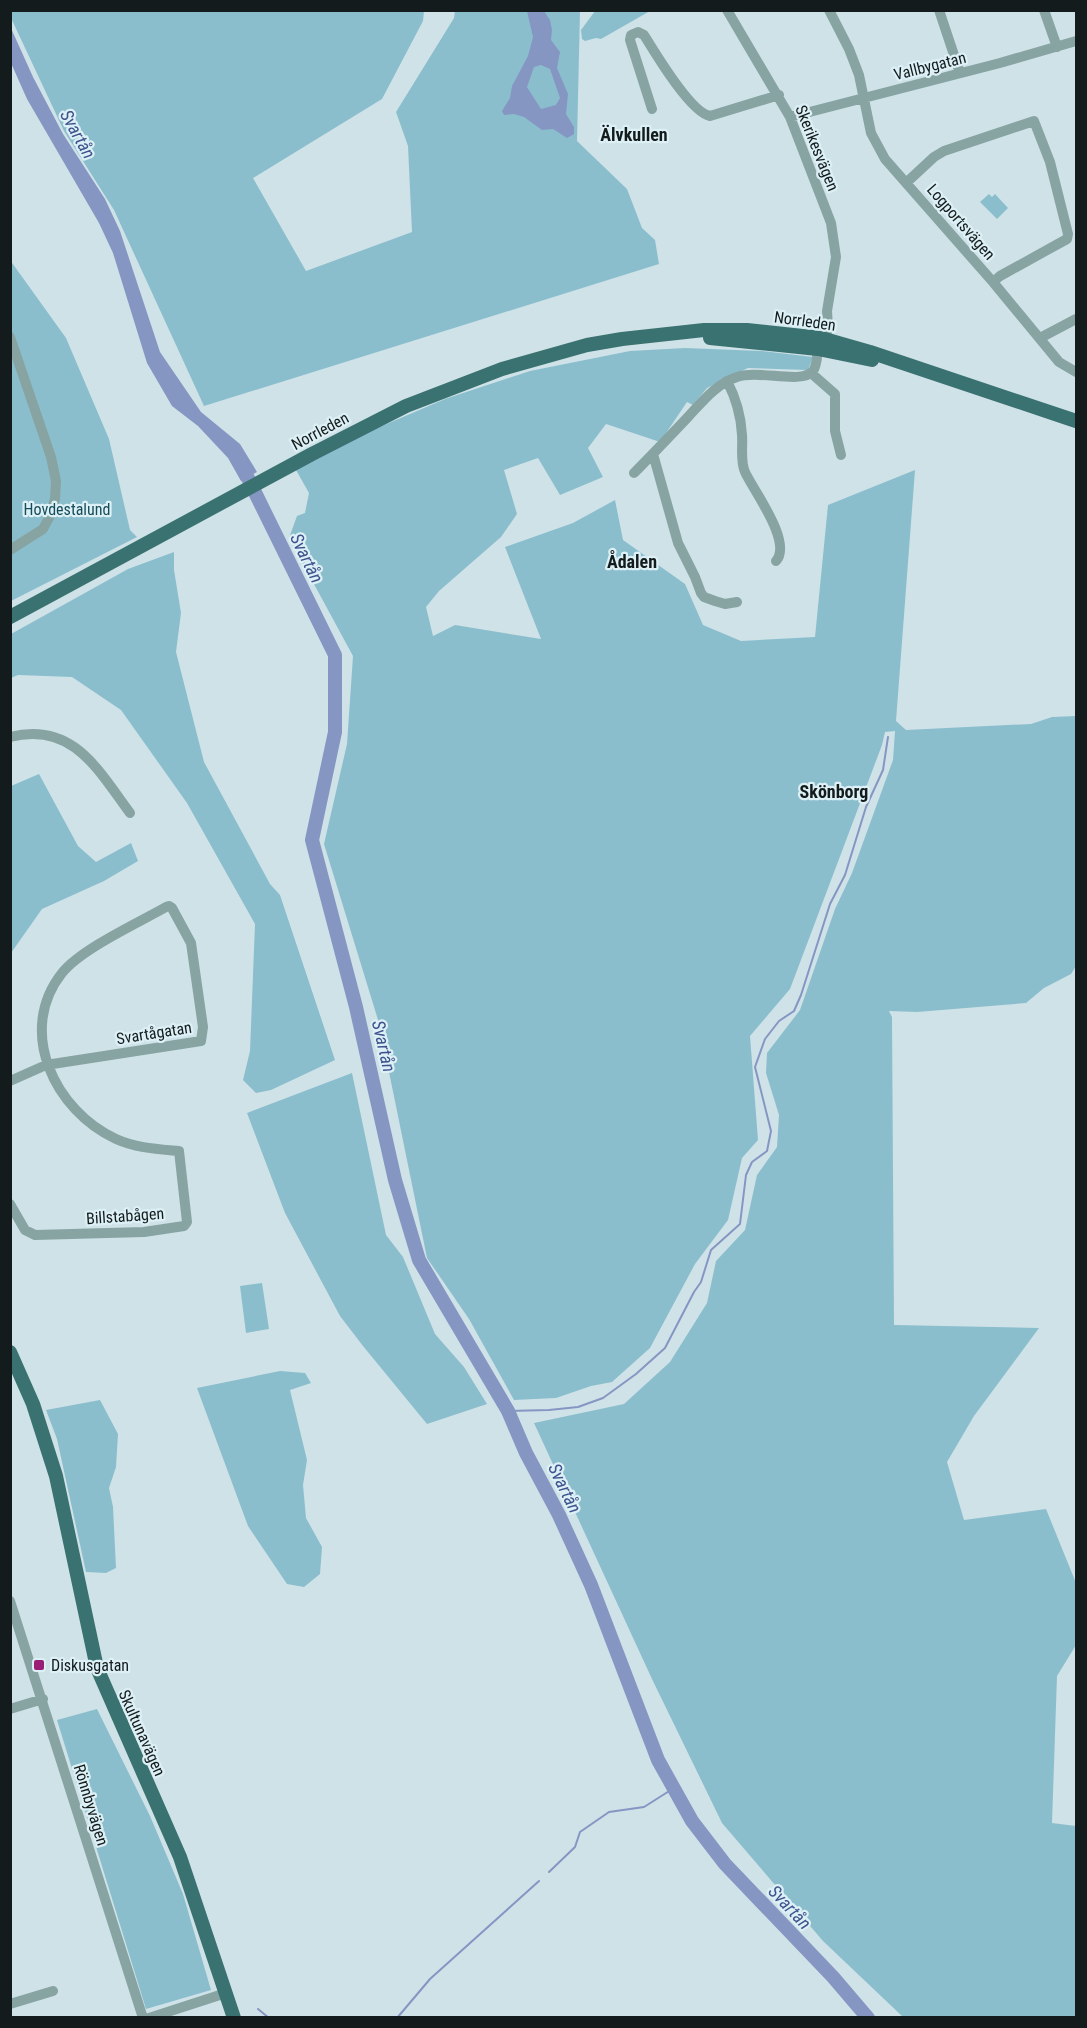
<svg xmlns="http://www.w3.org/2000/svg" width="1087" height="2028" font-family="'Roboto Condensed',sans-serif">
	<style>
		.green { fill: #8bbecd }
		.water { fill: #8596c3; fill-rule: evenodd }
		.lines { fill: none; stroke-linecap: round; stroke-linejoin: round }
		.stream { stroke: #8596c3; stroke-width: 2 }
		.river { stroke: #8596c3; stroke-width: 14 }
		.minor { stroke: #87a4a2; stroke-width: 10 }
		.major { stroke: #397270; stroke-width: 14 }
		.poi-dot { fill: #9a1e75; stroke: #dcf0f5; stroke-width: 2 }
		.labels { text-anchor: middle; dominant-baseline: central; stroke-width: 4.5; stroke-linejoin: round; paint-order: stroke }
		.street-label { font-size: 16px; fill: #141b1d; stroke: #dcf0f5 }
		.park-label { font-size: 16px; fill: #154c5a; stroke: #dcf0f5 }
		.poi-label { font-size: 16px; fill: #141b1d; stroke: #dcf0f5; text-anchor: start }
		.water-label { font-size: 18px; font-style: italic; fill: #3e528d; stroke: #dcf0f5 }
		.neighbourhood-label { font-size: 18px; font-weight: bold; fill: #141b1d; stroke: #dcf0f5 }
	</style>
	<rect width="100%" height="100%" fill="#cfe2e8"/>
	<path class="green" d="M10,11H424L423,21L382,99L253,178L306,271L412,232L408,146L396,112L454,18L455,11H580L577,141L627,189L642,228L655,240L659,264L204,406L114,210L64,131L11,18Z
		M595,11V10L650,11L601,39L596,38L585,41L582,39L581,30Z
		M989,194L992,197L995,194L1008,208L997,219L980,202Z
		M10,260L66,338L109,439L130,530L137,537L11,601Z
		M685,348L761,351L813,357L808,370L748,368L707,388L693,405L687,402L660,442L606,424L588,448L603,477L560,495L538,458L504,470L517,514L501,537L439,591L426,607L433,636L455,625L541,639L505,547L573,523L615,500L623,540L685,584L703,625L741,641L815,637L828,505L915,470L896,721L906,730L1031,724L1052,717L1076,716V966L1071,974L1044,988L1026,1003L917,1012L889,1011L892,1017L894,1325L1039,1328L974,1416L947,1462L964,1520L1046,1509L1076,1583V1645L1057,1676L1052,1823L1076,1826V2017H903L823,1941L722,1823L652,1679L534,1423L624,1404L670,1362L707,1303L716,1261L745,1230L757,1175L777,1147L779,1115L766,1073L767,1053L800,1010L835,909L852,873L893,760L895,731L885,732L882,745L790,989L750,1036L758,1140L742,1158L728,1220L695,1264L650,1348L612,1382L591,1386L556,1398L514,1400L469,1319L427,1258L379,1023L324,844L347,744L353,656L289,538L297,516L305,513L309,493L296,470L354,438L445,399L530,371L630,351Z
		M174,552V570L181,613L176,652L204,762L270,884L280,895L335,1060L271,1090L256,1093L243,1080L250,1051L255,924L187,803L121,710L72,677L18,675L11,678V634L128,569Z
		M39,774L78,846L96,862L131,843L138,861L104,881L42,909L11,953V786Z
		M352,1073L386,1235L403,1257L435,1334L464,1367L487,1404L427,1424L363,1346L340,1316L285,1213L247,1113Z
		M262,1283L269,1329L246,1333L240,1286Z
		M280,1371L305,1373L311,1383L290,1390L307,1460L303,1485L306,1518L322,1547L320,1574L304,1587L287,1584L248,1526L197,1388Z
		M100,1400L118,1434L116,1467L109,1488L113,1507L116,1568L106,1573L86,1572L57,1439L46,1410Z
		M97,1709L150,1816L183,1894L211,1990L146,2009L57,1720Z"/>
	<path class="water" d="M527,11H544L550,20L552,30L551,40L560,52L557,68L568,94L566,114L574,127V134L567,138L553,129L542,130L524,117L514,114L504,115L502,111L510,98L512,86L528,56L533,37ZM541,65L550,69L560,98L556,105L541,109L527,87L534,67Z
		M10,26L33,77L63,134L105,199L120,231L160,352L201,412L240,444L257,472L241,481L228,458L198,426L172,406L147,363L113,253L99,223L27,99L11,63Z"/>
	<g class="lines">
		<path class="stream" d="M508,1411L549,1410L578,1407L603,1398L636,1374L665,1348L694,1292L701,1282L711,1250L740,1224L746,1175L752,1162L767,1151L771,1131L755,1067L765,1039L779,1021L794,1011L801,995L830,904L845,875L866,807L883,770L888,737
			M549,1872L575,1847L580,1832L609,1812L644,1807L674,1788
			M258,2009L269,2018
			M397,2018L430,1979L539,1881"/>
		<path class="river" d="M240,462L335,655V732L312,840L356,1007L395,1180L419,1260L508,1411L526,1453L559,1515L591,1585L658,1760L692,1821L725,1864L833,1977L868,2018"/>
		<path class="minor" d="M727,10L790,117L831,223L836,257L827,311L828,327L824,347
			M829,10L849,49L859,75L871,133L885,159L993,282L1059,362L1076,372
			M939,10L960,73
			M1044,10L1057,47
			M652,109L630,40L631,35L638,32L644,35C655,53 691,113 710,116L779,95
			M790,117L1000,63L1076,41
			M906,183L934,157L944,151L1034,121L1050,162L1068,234L1067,239L1000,276L993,282
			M10,337L51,457L56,481L55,499L50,516L43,529L10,550
			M1040,338L1076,319
			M811,373L835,394V431L841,455
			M727,381C736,398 741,416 742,435C743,447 740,461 745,472C753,490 793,542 776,561
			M653,454L678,543L695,577L701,593L704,597L715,601L725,604L737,602
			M634,473C652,455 670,436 688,417C703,401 716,384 737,377C758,369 801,385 813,371C817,366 817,356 818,349
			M10,737C73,721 98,770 130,813
			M10,1081L46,1065L201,1041L203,1027L191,943L172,908L169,906L166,907C138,923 81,949 62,973C16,1031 55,1111 116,1139C136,1148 157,1149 179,1151L187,1222L184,1226L144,1232L35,1235L25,1230L10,1204
			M10,1601L143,2018
			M10,1709L43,1699
			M10,2004L53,1991
			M149,2018L226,1993"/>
		<path class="major" d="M710,338L818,349L872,360
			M10,617L312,454L406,406L502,369L587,345L622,339L704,330H747L821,338L870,352L1076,421
			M10,1352L33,1404L56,1476L97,1668L180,1857L234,2018"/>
	</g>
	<rect class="poi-dot" x="33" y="1659" width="12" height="12" rx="3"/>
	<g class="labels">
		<g class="street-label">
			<text transform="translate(930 66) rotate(-14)">Vallbygatan</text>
			<text transform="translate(817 148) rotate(68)">Skerikesvägen</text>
			<text transform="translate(961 222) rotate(49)">Logportsvägen</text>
			<text transform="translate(805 321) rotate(8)">Norrleden</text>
			<text transform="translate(320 431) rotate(-28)">Norrleden</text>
			<text transform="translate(154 1033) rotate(-9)">Svartågatan</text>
			<text transform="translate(125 1216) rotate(-4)">Billstabågen</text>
			<text transform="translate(142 1733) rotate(66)">Skultunavägen</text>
			<text transform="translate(91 1805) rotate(73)">Rönnbyvägen</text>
		</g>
		<g class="park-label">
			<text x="67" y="509">Hovdestalund</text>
		</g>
		<g class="poi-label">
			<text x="51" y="1665">Diskusgatan</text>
		</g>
		<g class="water-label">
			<text transform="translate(78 134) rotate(61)">Svartån</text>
			<text transform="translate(307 558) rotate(64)">Svartån</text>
			<text transform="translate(384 1046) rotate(77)">Svartån</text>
			<text transform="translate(565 1488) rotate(64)">Svartån</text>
			<text transform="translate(790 1907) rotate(47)">Svartån</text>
		</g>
		<g class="neighbourhood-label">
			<text x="634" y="134">Älvkullen</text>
			<text x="632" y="561">Ådalen</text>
			<text x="834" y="791">Skönborg</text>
		</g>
	</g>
	<rect width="1087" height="2028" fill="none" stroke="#141b1d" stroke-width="24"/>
</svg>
